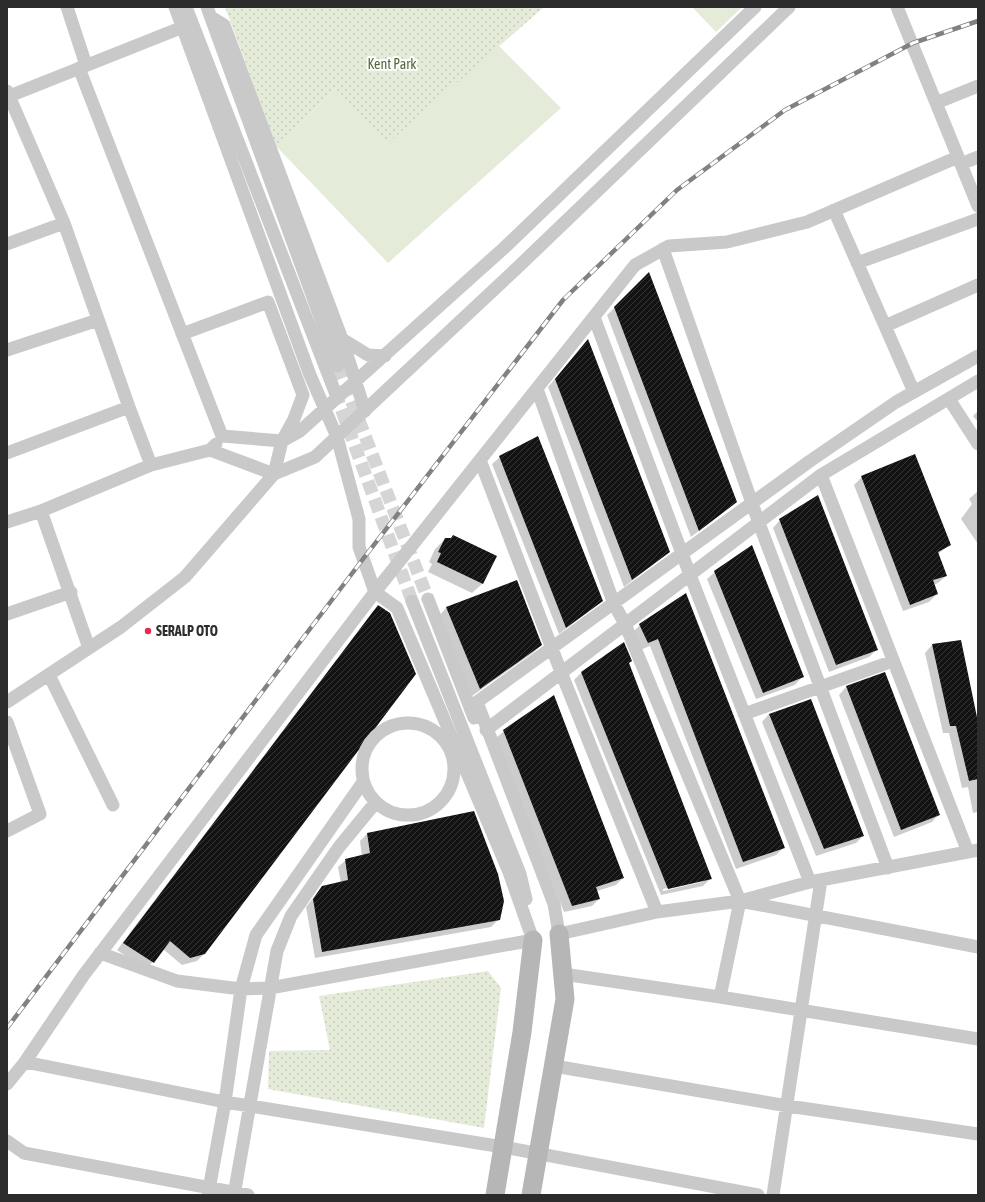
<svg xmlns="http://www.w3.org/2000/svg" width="985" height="1202" font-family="'Asap Condensed',sans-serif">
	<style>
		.grass { fill: #e4ebd9 }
		.park { fill: url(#park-dots) }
		.shadow { fill: #0003; fill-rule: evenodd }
		.building { fill: url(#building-hatch) }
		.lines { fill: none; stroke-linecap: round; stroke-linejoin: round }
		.minor-tunnel { stroke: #d5d5d5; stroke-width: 13; stroke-dasharray: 13 6; stroke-linecap: butt }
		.minor { stroke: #c9c9c9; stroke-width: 13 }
		.secondary { stroke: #b6b6b6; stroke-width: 19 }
		.rail-casing { stroke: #818181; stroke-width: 4.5 }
		.rail { stroke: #fff; stroke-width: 3; stroke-dasharray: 9; stroke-linecap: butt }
		.poi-dot { fill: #e72b4b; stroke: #fff; stroke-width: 1.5 }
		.labels { text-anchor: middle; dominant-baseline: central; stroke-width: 4; stroke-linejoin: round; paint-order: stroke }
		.park-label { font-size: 14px; fill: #54683a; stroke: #fff }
		.poi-label { font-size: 14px; font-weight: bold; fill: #2c2c2c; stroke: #fff; text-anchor: start }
	</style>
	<defs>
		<pattern id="park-dots" width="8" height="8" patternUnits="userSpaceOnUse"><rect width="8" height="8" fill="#e4ebd9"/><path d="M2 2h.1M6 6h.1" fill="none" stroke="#c4caba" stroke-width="1.8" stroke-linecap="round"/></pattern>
		<pattern id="building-hatch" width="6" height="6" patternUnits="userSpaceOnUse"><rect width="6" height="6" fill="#131313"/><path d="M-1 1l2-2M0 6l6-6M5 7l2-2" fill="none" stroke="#363636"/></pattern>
	</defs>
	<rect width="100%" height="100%" fill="#fff"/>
	<path class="grass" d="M692,7H742L716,32Z
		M499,46L561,108L388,263L276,146L336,89L387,144Z"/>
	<path class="park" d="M225,7H544L387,144L336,89L276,146Z
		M488,971L501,988L484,1128L268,1089L269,1051L330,1050L319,996Z"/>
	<path class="shadow" d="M649,274L736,502L691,537L607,315Z
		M581,348L669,552L624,587L548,387Z
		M978,411V422L973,416Z
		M500,457L602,601L559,634L492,464Z
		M862,477L949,545L938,554L946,576L938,583L933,585L937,594L929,602L903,611L854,485Z
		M978,491V544L961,519L972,504L969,499Z
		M780,520L876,650L869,657L829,672L773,528Z
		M445,539L482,584L472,593L428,572L432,564L429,562L435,549Z
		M715,572L802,677L795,685L756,699L707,579Z
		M517,582L541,645L534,652L472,696L439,616L446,608Z
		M686,595L783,848L776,855L736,869L650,646L640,650L633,632L640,625Z
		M378,606L205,953L197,961L182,965L163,949L146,970L117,950L371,614Z
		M960,641L978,727V812L973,813L968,787L962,788L949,733H943L925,653L932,645Z
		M628,663L710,879L703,886L661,895L574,680L582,672ZM702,880V882L663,891V889Z
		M884,674L939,814L932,822L894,837L839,695L846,687Z
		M769,714L863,836L856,843L816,856L762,722Z
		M504,731L623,878L616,885L597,891L599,899L592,906L564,912L496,738Z
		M367,834L499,919L491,927L315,958L306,907L322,887L341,883L338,867L346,860L362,856L360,841Z"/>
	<path class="building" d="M649,272L737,502L699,531L614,307Z
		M588,339L670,552L632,580L555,379Z
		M538,436L603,601L566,628L499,456Z
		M915,454L951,545L938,552L947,576L933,580L938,594L910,605L861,476Z
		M818,495L878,650L836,665L779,519Z
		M453,535L497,556L483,584L437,562L441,553L438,552L445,538H451Z
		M752,545L804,677L763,693L714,571Z
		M517,580L542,645L480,689L446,607Z
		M686,593L785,848L743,862L658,639L648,643L639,624Z
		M378,605L390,613L416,674L205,954L190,958L170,941L154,963L123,943Z
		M961,640L978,722V779L969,781L956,726H950L932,644Z
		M624,642L632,661L629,663L712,879L668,889L581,672Z
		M885,672L940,815L901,830L846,686Z
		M554,695L624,878L596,887L600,899L572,906L503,730Z
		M811,699L864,836L824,849L769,714Z
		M474,811L498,874L504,901L500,920L322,952L313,899L322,886L348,880L345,859L370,853L367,833Z"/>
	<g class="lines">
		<path class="minor-tunnel" d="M338,366L428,599
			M335,392L412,601"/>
		<path class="minor" d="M67,7L86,65
			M175,7L310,375L337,437L359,519V547L375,592L397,608L509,872L533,940
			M186,7L335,392
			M207,7L338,366
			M897,7L978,206
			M211,17L224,25L342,339L368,355L385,356
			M79,68L222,436
			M7,91L64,223L129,407L151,465
			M7,97L183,27
			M936,103L978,86
			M961,164L978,157
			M834,210L914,392
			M7,244L64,223
			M663,249L759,523L888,868
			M857,263L978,219
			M594,317L690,575L810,882
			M885,326L978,285
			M182,334L268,302L303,395L294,419L282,441L274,474L210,450
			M342,339L365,411
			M7,350L98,320
			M537,389L614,604L625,624L740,901
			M949,399L978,444
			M222,436L282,441L300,431L504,248L755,7
			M7,453L129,407
			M480,460L561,672L657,912
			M821,475L968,852
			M41,511L89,648
			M7,522L41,511L151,465L210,450L216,444
			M428,599L474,718
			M412,601L520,874L526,899
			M7,614L71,592
			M49,675L113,805
			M7,702L121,627L185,577L274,474L315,457L517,268L789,7
			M744,714L893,661
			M7,722L40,814L7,831
			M362 769a46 46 0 1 1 92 0a46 46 0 1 1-92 0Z
			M486,730L821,475L978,381
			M559,934L554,904L477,702L810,461L896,402L978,356
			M559,934L657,912L740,901L810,882L978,850
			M100,953L177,981L241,989L270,988L533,940
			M563,974L720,997L978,1039
			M720,997L740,901L978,947
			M25,1062L225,1102L503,1147L758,1195
			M554,1066L788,1106L978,1134
			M7,1084L25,1062L83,976L375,592L635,265L669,246L727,242L807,222L958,157
			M7,1141L24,1153L248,1195
			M208,1195L225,1102L241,989L256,935L363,782
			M234,1195L277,951L291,916L339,847L376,802
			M773,1195L821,880"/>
		<path class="secondary" d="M495,1195L522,1032L533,940
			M531,1195L565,999L559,934"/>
		<g class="rail-casing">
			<path id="rail" d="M7,1028L363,559L563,300L677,190L785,110L913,43L978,21"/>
		</g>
		<use href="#rail" class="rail"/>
	</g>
	<circle class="poi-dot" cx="148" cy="631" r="4"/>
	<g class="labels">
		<g class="park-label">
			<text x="392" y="64">Kent Park</text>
		</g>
		<g class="poi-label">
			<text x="156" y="631">SERALP OTO</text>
		</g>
	</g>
	<rect width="985" height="1202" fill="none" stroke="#2c2c2c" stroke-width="16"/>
</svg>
